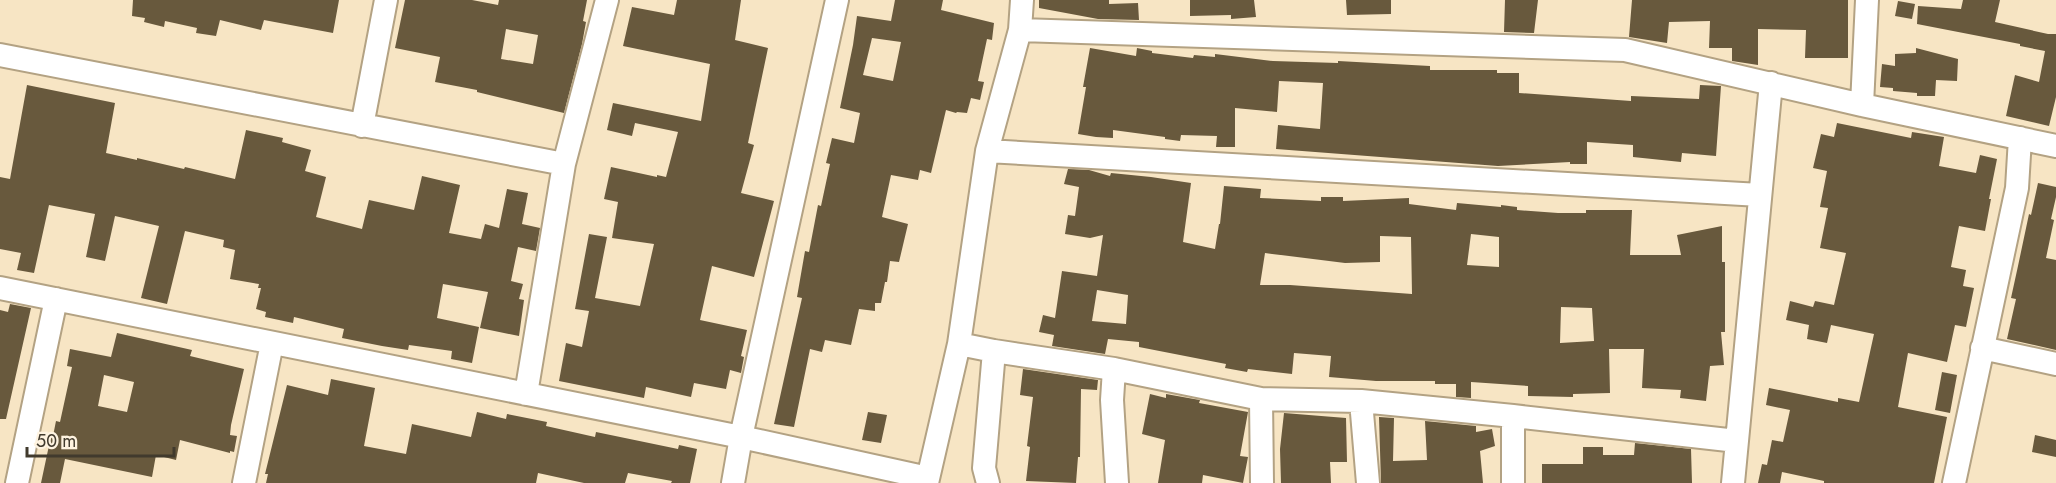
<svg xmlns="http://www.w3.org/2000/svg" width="2056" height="483" font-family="Jost,sans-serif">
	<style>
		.building { fill: #68593d; fill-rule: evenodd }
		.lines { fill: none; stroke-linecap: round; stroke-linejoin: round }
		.minor-casing { stroke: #b3a283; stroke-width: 26 }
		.minor { stroke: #fff; stroke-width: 22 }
	</style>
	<rect width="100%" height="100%" fill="#f7e5c4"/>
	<path class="building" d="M133,0H339L333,33L264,20L261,30L220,20L216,36L196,33L197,28L165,21L164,27L144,22L145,18L132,16Z
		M405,0H472L498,5L499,0H587L583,21L586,22L582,44L564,113L477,92V90L435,82L440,57L395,48ZM506,29L538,35L533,64L501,59Z
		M677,0H741L735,40L768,48L748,143L754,145L741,193L774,201L754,277L712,266L700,320L747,330L741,356L744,357L741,373L730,370L726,389L694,383L691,397L646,387L644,398L559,381L566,343L582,347L589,311L575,309L589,234L607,237L595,298L640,306L654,244L612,238L618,202L604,199L611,167L657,177V175L666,177L678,132L635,123L632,136L607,130L613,103L701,121L710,64L623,46L632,7L674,15Z
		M895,0H943L941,10L994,23L992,40L987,39L978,81L984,82L980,100L971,98L967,113L957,112L956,113L946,110L931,173L920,170L918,180L891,175L882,217L908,224L899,262L890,261L887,282H885L881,303H875V311L859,309L851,345L825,340L822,352L810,349L794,427L774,424L802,298L797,297L805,251L809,252L818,205L821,206L830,164L826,163L832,138L854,143L860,113L840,108L853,45L857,16L891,21ZM872,38L901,42L893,81L863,75Z
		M1039,0H1109V4L1138,3L1139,20L1098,19L1039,8Z
		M1190,0H1254L1256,17L1231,19V15L1190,16Z
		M1346,0H1391V14L1347,15Z
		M1505,0H1538L1534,33L1504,32Z
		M1632,0H1848V58H1805L1806,30L1758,29V65L1732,61V48H1709L1710,21L1669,22L1667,43L1629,37Z
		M1963,0H2000L1995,22L2048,34H2056V97L2049,126L2006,116L2015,75L2039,82L2045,51L2020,46V44L1917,24L1918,6L1961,9Z
		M1898,1L1915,4L1912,19L1895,16Z
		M1090,48L1136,56L1137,48L1152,51V53L1193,58L1194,55L1215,57V54L1273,61L1338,63V61L1430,66V70H1497V73H1519V93L1631,101V96L1699,99L1700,85L1721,86L1716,156L1682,153L1681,162L1633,157V145L1587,142V164H1570V162L1498,166L1276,149L1278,125L1320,129L1323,83L1279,81L1277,112L1235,108V147H1216L1217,136L1181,135L1180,141L1165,139V137L1113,130V138L1096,137L1078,134L1086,87H1083Z
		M1916,48L1958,59L1957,81L1936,80L1935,96H1917V93L1893,91V88L1880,87L1882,64L1895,66V54L1916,53Z
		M27,85L115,103L106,153L137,160V158L184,169L185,167L235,179L246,130L283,138L282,142L311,150L305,171L326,177L316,217L362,229L369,200L414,210L422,176L460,185L449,233L481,239L485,224L499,228L507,189L528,193L522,224L540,228L536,251L518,247L511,281L523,284L519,299L524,300L519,336L480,328L488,292L443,284L437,318L479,327L472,363L451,359L452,351L409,345L408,350L382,346L342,338L344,329L294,317L293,323L265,317L266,312L256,309L261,288H258L259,284L230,279L235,250L223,247L224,240L185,231L167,304L141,298L159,226L115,216L105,261L86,257L95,214L49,205L34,273L17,270L21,253L0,249V177L10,179Z
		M1837,123L1911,138L1912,132L1944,137L1939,166L1976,173L1980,155L1997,159L1989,199H1991L1985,231L1959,226L1951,267L1966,270L1963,286L1974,288L1966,327L1955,325L1947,362L1908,353L1898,407L1947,417L1934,483H1824V481L1782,472L1780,483H1758L1762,464L1767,465L1772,440L1783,442L1790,410L1766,405L1769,388L1838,402V398L1859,402L1874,334L1831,325L1827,343L1807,339L1809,325L1786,320L1790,301L1813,307L1815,301L1834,305L1846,253L1820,248L1828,208L1820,207L1827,171L1813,168L1821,134L1834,137Z
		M1068,169L1089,170L1110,176L1111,173L1151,177L1191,183L1183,242L1215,249L1219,224H1220L1224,186L1261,189L1260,198L1321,201V197H1343V201L1409,198V204L1456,210L1457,203L1501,207V205L1517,207V210L1558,213H1586V210H1632L1630,255H1681L1677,235L1722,226V262H1725V332H1721L1724,365L1710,366L1706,401L1680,398L1681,390L1642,388L1644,349H1609L1610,393L1573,394V397L1528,396V386L1471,382V398L1456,397V384H1435V381H1376L1329,377L1331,356L1294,353L1292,374L1248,369L1247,372L1225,368L1226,364L1139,347V342L1108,339L1105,354L1052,346L1054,335L1039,332L1043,315L1055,318L1062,271L1097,276L1103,235L1090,238L1065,234L1068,215L1075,216L1079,187L1064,184ZM1471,234L1499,237V267L1467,265ZM1380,236L1411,237L1412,294L1290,285H1260L1265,253L1345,263L1380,262ZM1097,290L1128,295L1126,324L1092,321ZM1561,307L1592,308L1594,341L1560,343Z
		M2038,183L2056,187V197L2051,219L2054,220L2046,258L2056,260V350L2007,339L2016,299L2011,298L2018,266L2029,214L2031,215Z
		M10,304L31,308L6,419H0V310L8,312Z
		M117,333L192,350L190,356L244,369L231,425L230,435L237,436L234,452L230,451V453L180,440L176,460L156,455L152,477L65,459L60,483H41L51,436H53L56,421L60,422L72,367L67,366L70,349L111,357ZM104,375L134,382L127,412L98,406Z
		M1023,369L1098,380L1097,390L1081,389L1080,457H1078L1076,483L1026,481L1030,447L1027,446L1033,397L1020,395Z
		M1942,372L1957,375L1950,413L1935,410Z
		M331,379L375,388L364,446L406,454L412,424L471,437L477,412L506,419L507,414L547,422L546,426L595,437L596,432L678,449L679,445L697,449L690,483H671L672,481L628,473L625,483H584L538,473L536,483H266L268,474H265L287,385L328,395Z
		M1150,394L1166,398V394L1194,399L1200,400L1199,403L1248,412L1240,456L1248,457L1243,483L1203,475L1202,483H1158L1165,440L1142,434Z
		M868,412L887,415L881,443L862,440Z
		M1284,413L1346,418L1347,462H1330L1331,483H1281L1280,449Z
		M1379,417L1394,418L1393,461L1427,460L1425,421L1476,426V432L1492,429L1495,446L1480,451L1483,483H1381Z
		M2035,435L2056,440V457L2032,452Z
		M1635,443L1691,449L1692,483H1542V464H1583V447H1603V455H1634Z"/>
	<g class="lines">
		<g class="minor-casing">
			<path id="minor" d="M1020,30L1625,50L1862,105L2056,146
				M0,55L564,164
				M1862,105L1867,0
				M362,126L386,0
				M987,151L1760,195
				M0,288L741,437L928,478
				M959,344L994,351L1114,369L1261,399L1361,401L1513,416L1737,441
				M1982,348L2056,364
				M1114,369L1112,400L1117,483
				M526,394L564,164L607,0
				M1261,399L1262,483
				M1361,401L1368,483
				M17,483L56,299
				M244,483L272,343
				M733,483L741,437L837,0
				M927,483L959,344L987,151L1020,30L1022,0
				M988,483L984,468L994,351
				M1513,483V416
				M1733,483L1771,83
				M1954,483L2017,188L2020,138"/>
		</g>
		<use href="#minor" class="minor"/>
	</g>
	<path d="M27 447v9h147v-9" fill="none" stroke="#413a2d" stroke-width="3"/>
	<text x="36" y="447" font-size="18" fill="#413a2d" stroke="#fef3e0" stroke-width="4.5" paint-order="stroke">50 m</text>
</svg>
